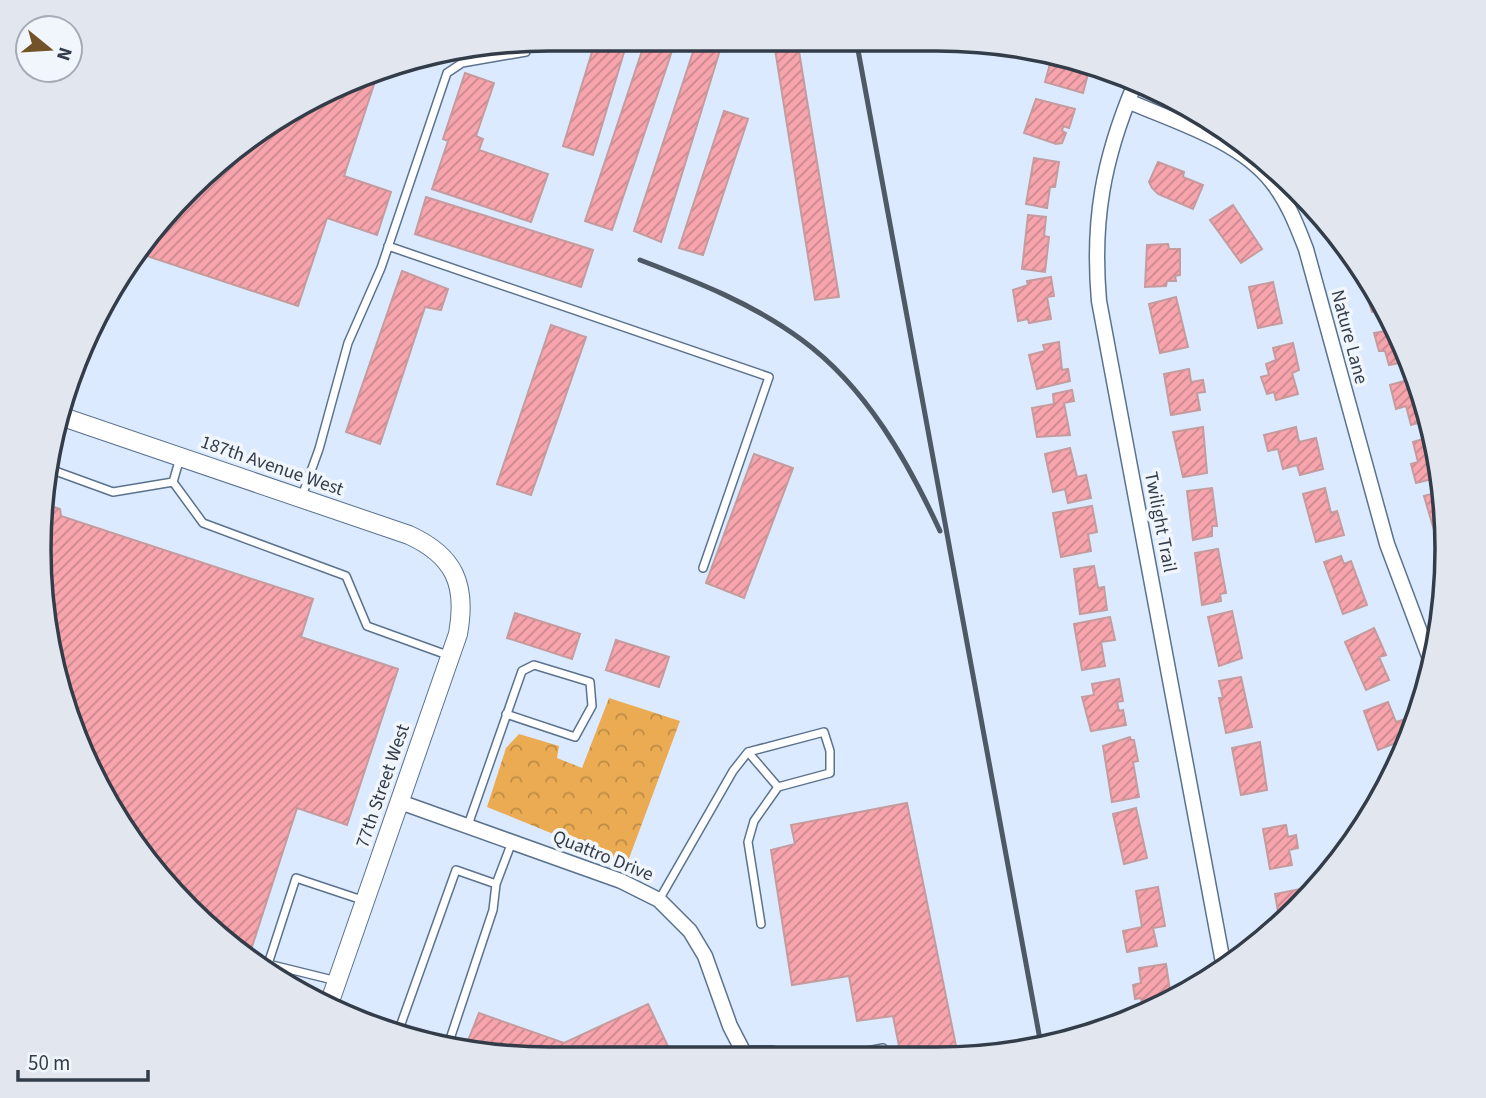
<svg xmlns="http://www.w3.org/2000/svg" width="1486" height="1098" font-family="'Source Sans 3',sans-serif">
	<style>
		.forest { fill: url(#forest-crowns) }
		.building { fill: url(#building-hatch); stroke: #c69b9e; stroke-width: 2 }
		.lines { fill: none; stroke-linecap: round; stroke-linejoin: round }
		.service-casing { stroke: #5b728e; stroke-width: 10 }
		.minor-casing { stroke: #5b728e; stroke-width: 17 }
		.tertiary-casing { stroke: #5b728e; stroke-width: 20 }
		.service { stroke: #fff; stroke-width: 7 }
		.minor { stroke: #fff; stroke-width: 14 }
		.tertiary { stroke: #fff; stroke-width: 18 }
		.rail { stroke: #4e5966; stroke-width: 5 }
		.labels { text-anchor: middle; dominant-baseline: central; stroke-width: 7; stroke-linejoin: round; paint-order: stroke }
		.street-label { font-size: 19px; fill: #333d49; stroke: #f1f6fd }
		.rim { fill: none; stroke: #333d49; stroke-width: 3.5 }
	</style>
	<defs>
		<pattern id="forest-crowns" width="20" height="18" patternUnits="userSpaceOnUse" patternTransform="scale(1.75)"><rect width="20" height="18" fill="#eaab52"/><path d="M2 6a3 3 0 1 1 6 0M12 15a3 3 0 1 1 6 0" fill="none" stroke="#be8c46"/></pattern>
		<pattern id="building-hatch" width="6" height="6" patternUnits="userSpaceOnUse" patternTransform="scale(1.75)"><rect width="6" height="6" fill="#f7a4ac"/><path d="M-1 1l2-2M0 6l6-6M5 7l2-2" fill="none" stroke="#c9878e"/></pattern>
	</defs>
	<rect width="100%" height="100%" fill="#dbeafe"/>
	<path class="forest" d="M609,698L680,721L627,864L487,807L506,748L519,734L559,746L557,758L582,768Z"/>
	<path class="building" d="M596,39H628L593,155L563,146Z
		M646,39H676L612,230L585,221Z
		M744,39H768L766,46Z
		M797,39L839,297L815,300L774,43Z
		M697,40L721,47L661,242L634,231Z
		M1053,53L1069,56L1090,66L1083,93L1045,82Z
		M378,72L344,176L391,192L377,235L327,218L298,306L138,253L165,212L293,107Z
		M465,73L494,83L476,136L483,139L479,150L548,174L531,222L432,189L448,141L443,139Z
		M1036,99L1075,109L1069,128L1063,126L1062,131L1066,133L1062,143L1056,144L1024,133Z
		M724,111L748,119L703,255L679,248Z
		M1034,158L1059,162L1055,187H1050L1047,208L1026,204Z
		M1158,162L1184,172L1183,177L1203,185L1193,209L1158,194L1152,188L1149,182Z
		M426,197L593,250L581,287L415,234Z
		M1233,205L1262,249L1241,263L1210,220Z
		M1028,215L1046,217L1044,236L1049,237L1045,272L1022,269Z
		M1168,244L1169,249H1180V275L1175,276L1176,281H1167L1166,286L1145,287L1147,245Z
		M402,271L448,289L441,310L425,307L380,444L346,432Z
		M1363,273L1385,307L1372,312L1360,274Z
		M1051,277L1054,296L1047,297L1051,319L1029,323L1028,319L1018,321L1013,290L1028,285L1027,281Z
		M1273,282L1282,323L1258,328L1249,287Z
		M1176,297L1188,347L1160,353L1149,304Z
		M551,325L586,337L531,495L497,484Z
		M1397,329L1409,361L1389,365L1385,351H1379L1374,333Z
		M1059,342L1062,370L1068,369L1070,381L1037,389L1029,355L1045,351L1043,345Z
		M1293,343L1299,370L1292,373L1298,394L1276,400L1274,392L1267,394L1261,377L1269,375L1266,364L1276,360L1273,348Z
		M1189,369L1191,382L1203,380L1205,392L1197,393L1200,410L1171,415L1164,374Z
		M1415,378L1431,419L1411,425L1406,406L1396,409L1390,385Z
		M1072,390L1074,401L1064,403L1070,435L1037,437L1032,408L1054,404L1053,394Z
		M1203,427L1207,473L1183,477L1173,432Z
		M1296,427L1299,442L1316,438L1323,469L1300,475L1297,465L1283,469L1278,449L1268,451L1264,435Z
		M1433,436L1440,477L1416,483L1411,464L1418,462L1413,442Z
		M1070,448L1077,477L1086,475L1091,498L1068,503L1065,489L1053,492L1045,454Z
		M754,454L793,468L744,598L706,583Z
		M1212,488L1217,526H1212V536L1193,540L1187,491Z
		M1325,488L1331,513L1337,511L1344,535L1316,542L1303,494Z
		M1442,491L1446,538L1437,540L1424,496Z
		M45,504L60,509L61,516L313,599L301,637L398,669L347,825L297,808L248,959L213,933L144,859L66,713L40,583Z
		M1092,506L1097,532L1088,534L1091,551L1061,557L1053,513Z
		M1218,549L1226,593L1220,594L1221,601L1202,605L1195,553Z
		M1341,556L1344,564L1351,561L1367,605L1343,614L1324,562Z
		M1094,566L1098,588L1104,587L1107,610L1080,614L1074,569Z
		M1232,611L1242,658L1219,666L1208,617Z
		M515,613L580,634L572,659L507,638Z
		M1110,617L1115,640L1101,642L1105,666L1082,670L1074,624Z
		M1374,628L1386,655L1379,657L1389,680L1366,690L1345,642Z
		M616,640L669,657L659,687L606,670Z
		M1241,677L1252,727L1226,733L1219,698H1223L1219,681Z
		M1119,679L1123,701L1117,702L1119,711L1123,710L1126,725L1091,731L1082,697L1094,695L1092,684Z
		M1388,702L1396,722L1412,717L1415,725L1402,754L1398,742L1378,750L1364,711Z
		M1130,737L1131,740H1134L1138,761L1133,762L1139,797L1112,802L1103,746Z
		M1260,742L1267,790L1241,795L1232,748Z
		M907,803L957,1051L935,1056H901L893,1016L857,1021L849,976L792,985L771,850L795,844L791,825Z
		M1136,808L1147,858L1124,864L1113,814Z
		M1286,825L1288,837L1296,835L1298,848L1289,850L1292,865L1270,869L1263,829Z
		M1316,886L1317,889L1280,923L1275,894Z
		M1158,887L1165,926L1153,928L1157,946L1127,952L1123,931L1142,927L1136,891Z
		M1166,964L1170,991L1178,990V994L1143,1012L1141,998L1135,999L1133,985L1141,983L1139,968Z
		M648,1004L673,1057L515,1058L465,1048L479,1013L564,1043Z"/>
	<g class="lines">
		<g class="service-casing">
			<path id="service" d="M388,246L769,377L703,568
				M47,468L113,492L173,482L203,523L346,576L367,626L450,656
				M173,482L180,458
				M302,496L319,449L348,343L381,268L447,73L462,63L526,52L529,41
				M748,752L778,787
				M468,825L522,671L534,665L590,682L592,706L575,737L506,714
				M659,900L733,771L748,752L824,732L830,751V773L778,787L754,821L748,842L761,924
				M337,981L268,964L296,878L365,901
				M397,1035L456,870L496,884L512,842
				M448,1045L493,910L496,884
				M743,1050H771L805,1056
				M842,1056L883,1048"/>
		</g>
		<g class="minor-casing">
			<path id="minor" d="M1134,86C1103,160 1092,221 1099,301L1224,968
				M1128,101C1175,122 1239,140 1272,182C1288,202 1297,226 1306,249L1387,544L1432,664
				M400,802L621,881L659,900L690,931L705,956L730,1026L746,1057"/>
		</g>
		<g class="tertiary-casing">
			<path id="tertiary" d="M60,416L409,535C455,556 467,585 458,634L328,1007"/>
		</g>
		<use href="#service" class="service"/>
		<use href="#minor" class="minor"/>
		<use href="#tertiary" class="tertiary"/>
		<path class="rail" d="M856,39L1041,1045
			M640,260C695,281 754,304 802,340C866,387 907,460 940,531"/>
	</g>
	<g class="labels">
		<g class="street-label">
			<text transform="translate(1349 337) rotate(75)">Nature Lane</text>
			<text transform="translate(272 466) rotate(19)">187th Avenue West</text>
			<text transform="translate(1160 522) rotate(79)">Twilight Trail</text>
			<text transform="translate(383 786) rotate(-71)">77th Street West</text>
			<text transform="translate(603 856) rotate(22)">Quattro Drive</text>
		</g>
	</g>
	<path d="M0 0H1486V1098H0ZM549 51H937A498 498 0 0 1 1435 549V549A498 498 0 0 1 937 1047H549A498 498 0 0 1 51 549V549A498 498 0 0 1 549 51Z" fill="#e2e7ef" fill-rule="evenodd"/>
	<path class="rim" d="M549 51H937A498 498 0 0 1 1435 549V549A498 498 0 0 1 937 1047H549A498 498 0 0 1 51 549V549A498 498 0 0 1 549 51Z"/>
	<g transform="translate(49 49) rotate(108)"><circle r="33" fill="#f1f6fd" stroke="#a5acb5" stroke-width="2"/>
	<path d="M0-5L12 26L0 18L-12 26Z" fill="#725328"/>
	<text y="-10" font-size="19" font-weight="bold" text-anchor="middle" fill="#333d49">N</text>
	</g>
	<path d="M18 1070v10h130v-10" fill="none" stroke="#333d49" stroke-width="3.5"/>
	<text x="28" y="1070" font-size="21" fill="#333d49" stroke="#f1f6fd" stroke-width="5" paint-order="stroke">50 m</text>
</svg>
